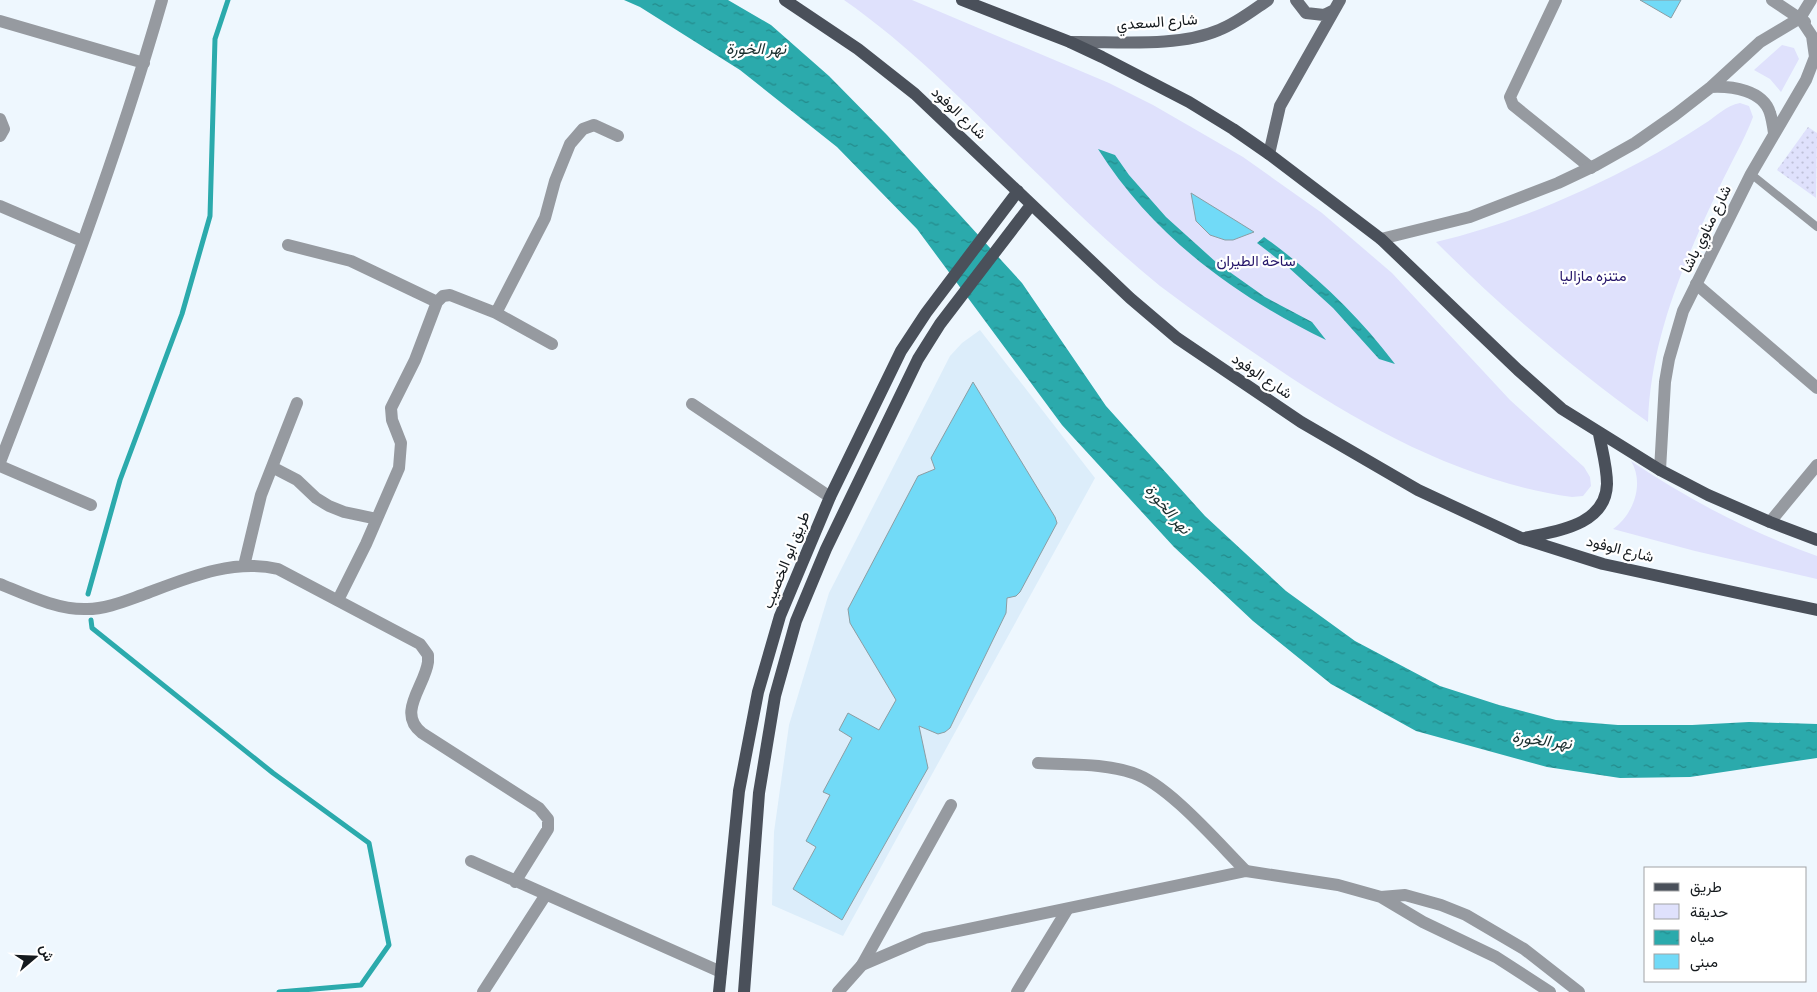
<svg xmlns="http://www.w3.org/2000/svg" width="1817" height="992" font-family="Cabin,Vazirmatn,sans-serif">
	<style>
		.built { fill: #dcedfa }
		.grass { fill: url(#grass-dots) }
		.park { fill: #dfe1fc }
		.water { fill: url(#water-ripples) }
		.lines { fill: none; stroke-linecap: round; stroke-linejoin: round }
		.stream { stroke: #2baaac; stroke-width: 5 }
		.building { fill: #71daf7; stroke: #8b9da3 }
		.service { stroke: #969aa0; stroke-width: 8 }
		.minor { stroke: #969aa0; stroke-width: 12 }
		.tertiary { stroke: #969aa0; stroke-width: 12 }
		.secondary { stroke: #696e77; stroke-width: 12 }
		.primary { stroke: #4a505a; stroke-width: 12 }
		.labels { text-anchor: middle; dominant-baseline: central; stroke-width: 4.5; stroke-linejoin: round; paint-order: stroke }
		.street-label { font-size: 15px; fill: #151a1e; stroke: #fff }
		.park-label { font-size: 15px; fill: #26166a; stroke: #fff }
		.water-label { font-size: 16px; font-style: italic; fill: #1a2f2f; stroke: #fff }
	</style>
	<defs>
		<pattern id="grass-dots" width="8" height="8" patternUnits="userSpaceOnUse" patternTransform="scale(1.25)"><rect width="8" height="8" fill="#dfe1fc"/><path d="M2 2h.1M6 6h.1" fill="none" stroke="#bec0d8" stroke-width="1.8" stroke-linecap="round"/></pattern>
		<pattern id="water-ripples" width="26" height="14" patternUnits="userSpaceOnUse" patternTransform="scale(1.25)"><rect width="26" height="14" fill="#2baaac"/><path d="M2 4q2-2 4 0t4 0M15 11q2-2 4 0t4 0" fill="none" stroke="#248a8b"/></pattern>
	</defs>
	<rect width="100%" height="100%" fill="#eef7fe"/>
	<path class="built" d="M980,330L1095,478L843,936L772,905L774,832L789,725L829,593L950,356L962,343Z"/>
	<path class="grass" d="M1808,127L1817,133L1816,198L1777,170Z"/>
	<path class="park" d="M844,0H912L1109,83L1153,105L1243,157L1322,213L1392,273L1510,400L1584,467L1590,477L1591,486L1583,496L1572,497C1465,482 1366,428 1278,369C1238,342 1198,315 1160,286C1121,254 1083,219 1047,183C980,119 920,53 844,0Z
		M1782,45L1794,48L1799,59L1781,92L1770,79L1754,70Z
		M1740,103L1749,106L1753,117C1744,141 1730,164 1719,188C1683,264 1651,338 1648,422C1572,368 1502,308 1436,242C1508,225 1576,196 1642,161C1663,150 1684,137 1704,124C1716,117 1726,105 1740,103Z
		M1631,461C1689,500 1752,533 1817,556V579L1695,551L1613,529C1633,515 1645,484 1631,461Z"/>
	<path class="water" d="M624,0H728L771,25L829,76L887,135L1022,283L1106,406L1205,516L1286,591L1355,641L1440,686L1499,705L1556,720L1618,725H1692L1749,722L1817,724V758L1690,777L1620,778L1547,767L1416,731L1331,684L1253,621L1174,547L1062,425L917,229L837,147L740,70L640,7Z
		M1098,149L1115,155L1129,175L1166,217L1217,263L1265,297L1312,322L1326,340C1235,296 1153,236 1098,149Z
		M1264,237C1314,273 1358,315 1395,364L1379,359L1333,308L1288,267L1257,243Z"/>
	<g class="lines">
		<path class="stream" d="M88,594L120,480L182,314L210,216L215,39L228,0
			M91,620L92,628L273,773L369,843L389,945L361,985L279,992"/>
	</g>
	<path class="building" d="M1640,0H1681L1671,18Z
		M1191,193L1238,222L1254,232L1233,240H1225L1210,235L1196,221Z
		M973,382L1055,517L1057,523L1020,592L1016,596L1007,598L1006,613L950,728L945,732L938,734L919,726L928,768L842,920L793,889L816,847L806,841L830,795L823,792L852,738L839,730L848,713L879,730L896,700L850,623L848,609L918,476L935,469L931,458Z"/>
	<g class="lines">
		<path class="service" d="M1751,174L1817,227"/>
		<path class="minor" d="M1556,0L1510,97L1513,105L1591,168
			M0,21L144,63
			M0,119L4,129L0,136
			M0,206L82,241
			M288,245L351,261L437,302
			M1696,284L1817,388
			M496,313L545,218L555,181L570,144L583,129L594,125L618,136
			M692,404L830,497
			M0,462C59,310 117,157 162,0
			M0,466L91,505
			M272,467L297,480L316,498L329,506L344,512L377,519
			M1770,522L1817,465
			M244,566L261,495L297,403
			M0,584C27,595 58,610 87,609C106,609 125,601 142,595C185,579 232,558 278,569L420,644L428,655V662C425,686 396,713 422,733L539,808L548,819V829L515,882
			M338,600L366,544L399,468L401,443L392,420L391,408L415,360L437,302L443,296L450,295L496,313L552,344
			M1038,763C1069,765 1104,763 1133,773C1168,784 1219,844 1246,871
			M471,861L721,972
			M862,965L951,805
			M483,992L545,896
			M1017,992L1067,910"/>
		<path class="tertiary" d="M1772,0L1805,22
			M1711,87C1732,86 1763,90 1770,113C1772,119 1773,126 1774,133
			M1381,239L1470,217L1558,183L1596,165L1635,143L1675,115L1711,87L1760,42L1800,18L1811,0
			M1660,470L1665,382L1669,359L1683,311L1751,174L1806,80L1815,57L1812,36L1800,18
			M1381,897L1405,895L1441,905L1466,915L1524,949L1579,992
			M838,992L862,965L925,938L1246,871L1338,885L1381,897L1423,922L1496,957L1550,992"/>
		<path class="secondary" d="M1296,0L1306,13L1324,15L1334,10
			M1070,42C1115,41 1177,48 1219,30C1237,23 1252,11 1268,0
			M1269,154L1280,106L1340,0"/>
		<path class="primary" d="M785,0L858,49L915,94L1130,298L1177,338L1301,422L1418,490L1521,538L1603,564L1817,610
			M962,0L1070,42L1102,57L1189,102L1233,129L1269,154L1381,239L1518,370L1562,409L1660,470L1708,495L1770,522L1817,540
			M1524,538C1555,531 1606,526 1607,484C1607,467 1602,450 1599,434
			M719,992L739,791L758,692L780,616L830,497L901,351L926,313L1018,191
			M744,992L759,793L775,696L796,621L826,549L918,359L940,324L1031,205"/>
	</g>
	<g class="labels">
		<g class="street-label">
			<text transform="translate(1157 22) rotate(-4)">شارع السعدي</text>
			<text transform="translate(959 113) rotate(43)">شارع الوفود</text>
			<text transform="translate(1706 229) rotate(-64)">شارع مناوي باشا</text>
			<text transform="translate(1262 376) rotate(34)">شارع الوفود</text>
			<text transform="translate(1620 549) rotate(14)">شارع الوفود</text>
			<text transform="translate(786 560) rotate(-68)">طريق ابو الخصيب</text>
		</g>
		<g class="park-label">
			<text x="1256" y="261">ساحة الطيران</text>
			<text x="1593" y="276">متنزه مازاليا</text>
		</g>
		<g class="water-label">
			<text x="756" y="48">نهر الخورة</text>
			<text transform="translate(1168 509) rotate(49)">نهر الخورة</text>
			<text transform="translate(1542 740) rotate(7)">نهر الخورة</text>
		</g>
	</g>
	<rect x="1644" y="867" width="162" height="115" fill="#ffffff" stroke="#a1a3a5"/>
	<rect x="1654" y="883" width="25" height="8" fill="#4a505a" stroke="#a1a3a5"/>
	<text x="1690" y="892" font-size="15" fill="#151a1e">طريق</text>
	<rect x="1654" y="904" width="25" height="15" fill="#dfe1fc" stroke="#a1a3a5"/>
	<text x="1690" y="917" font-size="15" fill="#151a1e">حديقة</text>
	<rect x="1654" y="930" width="25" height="15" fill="url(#water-ripples)" stroke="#a1a3a5"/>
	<text x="1690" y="942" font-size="15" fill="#151a1e">مياه</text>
	<rect x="1654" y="954" width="25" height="15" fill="#71daf7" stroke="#a1a3a5"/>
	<text x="1690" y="967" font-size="15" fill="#151a1e">مبنى</text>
	<g transform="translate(35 957) rotate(71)" stroke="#ffffff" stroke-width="4" paint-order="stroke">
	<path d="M0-4L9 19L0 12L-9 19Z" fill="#151a1e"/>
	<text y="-8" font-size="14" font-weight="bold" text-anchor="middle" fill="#151a1e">ش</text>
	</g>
</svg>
